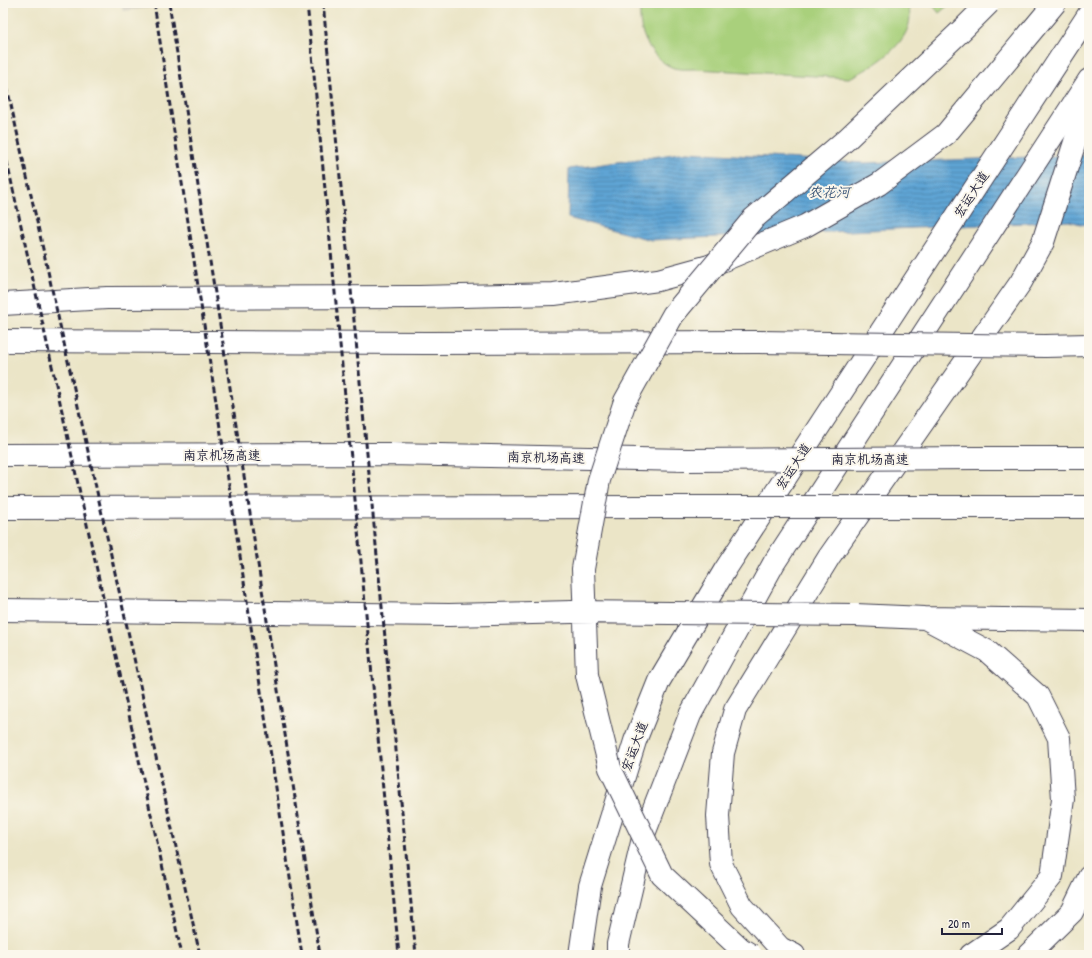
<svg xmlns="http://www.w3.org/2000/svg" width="1092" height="958" font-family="'Patrick Hand','LXGW WenKai TC',sans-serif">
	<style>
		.railway { fill: #c8c4b8 }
		.grass { fill: #a9d07b; stroke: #66795b }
		.water { fill: url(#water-rules); stroke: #406388 }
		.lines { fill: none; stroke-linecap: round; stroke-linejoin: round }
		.major-casing { stroke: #403f50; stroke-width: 24 }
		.highway-casing { stroke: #403f50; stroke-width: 24 }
		.major { stroke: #fff; stroke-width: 22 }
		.highway { stroke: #fff; stroke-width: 22 }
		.rail { stroke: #22223b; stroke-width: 3; stroke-dasharray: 6 3; stroke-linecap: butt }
		.highway-bridge-casing { stroke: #403f50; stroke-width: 24; stroke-linecap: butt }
		.highway-bridge { stroke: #fff; stroke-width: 22 }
		.labels { text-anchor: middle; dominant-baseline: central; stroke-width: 4; stroke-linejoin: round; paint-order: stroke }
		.street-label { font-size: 13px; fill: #22223b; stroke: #fbf7ec }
		.water-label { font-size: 14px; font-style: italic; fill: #3a5678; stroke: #fbf7ec }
	</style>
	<defs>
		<pattern id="water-rules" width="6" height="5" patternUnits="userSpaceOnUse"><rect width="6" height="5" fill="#5ea4d4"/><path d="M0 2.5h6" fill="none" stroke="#4d85ad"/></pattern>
	</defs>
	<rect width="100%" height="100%" fill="#fbf7ec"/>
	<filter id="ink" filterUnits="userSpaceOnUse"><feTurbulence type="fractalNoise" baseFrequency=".025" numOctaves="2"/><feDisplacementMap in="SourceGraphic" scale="8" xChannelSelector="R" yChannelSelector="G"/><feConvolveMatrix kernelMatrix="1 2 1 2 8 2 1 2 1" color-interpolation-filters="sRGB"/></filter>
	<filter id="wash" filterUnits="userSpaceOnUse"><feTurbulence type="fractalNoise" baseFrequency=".012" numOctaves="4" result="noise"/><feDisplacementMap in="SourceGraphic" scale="16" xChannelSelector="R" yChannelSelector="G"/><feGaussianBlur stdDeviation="0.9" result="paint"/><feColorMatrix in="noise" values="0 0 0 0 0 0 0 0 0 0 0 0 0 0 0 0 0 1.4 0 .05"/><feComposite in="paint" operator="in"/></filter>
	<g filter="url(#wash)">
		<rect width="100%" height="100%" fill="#ebe5c7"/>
		<path class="railway" d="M121,3H197L123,11Z"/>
		<path class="grass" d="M642,3H907C922,37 875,67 849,78L696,69C688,69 681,70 674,68C650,60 634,26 642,3Z
			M931,3H951L939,13Z"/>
		<path class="water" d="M687,152L864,163L1089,155V226L1069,221L651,240L568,218L569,169Z"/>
	</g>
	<g filter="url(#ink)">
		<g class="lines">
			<g class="major-casing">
				<path id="major" d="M580,955L590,886L635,741L659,681L725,570L1089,14
					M618,955V944L644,834L690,715L774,563L1089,80"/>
			</g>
			<g class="highway-casing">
				<path id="highway" d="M3,304L107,298L419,297L554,294L658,280L709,266L805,226L879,184L946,134L1055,3
					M3,341L428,343L759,342
					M1045,346L1089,345
					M3,455L389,454L687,460
					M976,458H1089
					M947,507H1089
					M3,508L653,507
					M3,610L449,615L572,612
					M855,615L925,618L1089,620
					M925,618L987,651L1038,696L1059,738L1063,799L1052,876L1009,929L971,955
					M794,955L780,948L742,906L721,864L718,816L723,753L735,710L829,557L1021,282L1043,242L1089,98
					M1028,955L1072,912L1089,877"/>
			</g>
			<use href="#major" class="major"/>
			<use href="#highway" class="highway"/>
			<path class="rail" d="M154,3L302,955
				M169,3L320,955
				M307,3L399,955
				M323,3L416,955
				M3,69L200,955
				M3,144L182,955"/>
			<g class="highway-bridge-casing">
				<path id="highway-bridge" d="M759,342L1045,346
					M687,460L976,458
					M653,507H947
					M572,612L855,615
					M751,955L741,949L662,875L610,768L587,675L583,569L599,480L625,401L673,315L753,219L847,139L964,28L989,3"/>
			</g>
			<use href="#highway-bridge" class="highway-bridge"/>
		</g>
	</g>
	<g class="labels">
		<g class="street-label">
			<text transform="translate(971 194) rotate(-57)">宏运大道</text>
			<text x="222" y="455">南京机场高速</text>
			<text transform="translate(546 457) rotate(1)">南京机场高速</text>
			<text x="870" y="459">南京机场高速</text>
			<text transform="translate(793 466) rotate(-57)">宏运大道</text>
			<text transform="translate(634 746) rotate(-70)">宏运大道</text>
		</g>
		<g class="water-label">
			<text x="829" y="191">农花河</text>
		</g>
	</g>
	<rect width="1092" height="958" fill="none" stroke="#fbf7ec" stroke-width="16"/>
	<path d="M942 928v6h60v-6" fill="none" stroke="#22223b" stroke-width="2"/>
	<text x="948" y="928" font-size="12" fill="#22223b" stroke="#fbf7ec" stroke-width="3" paint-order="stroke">20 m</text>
</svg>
